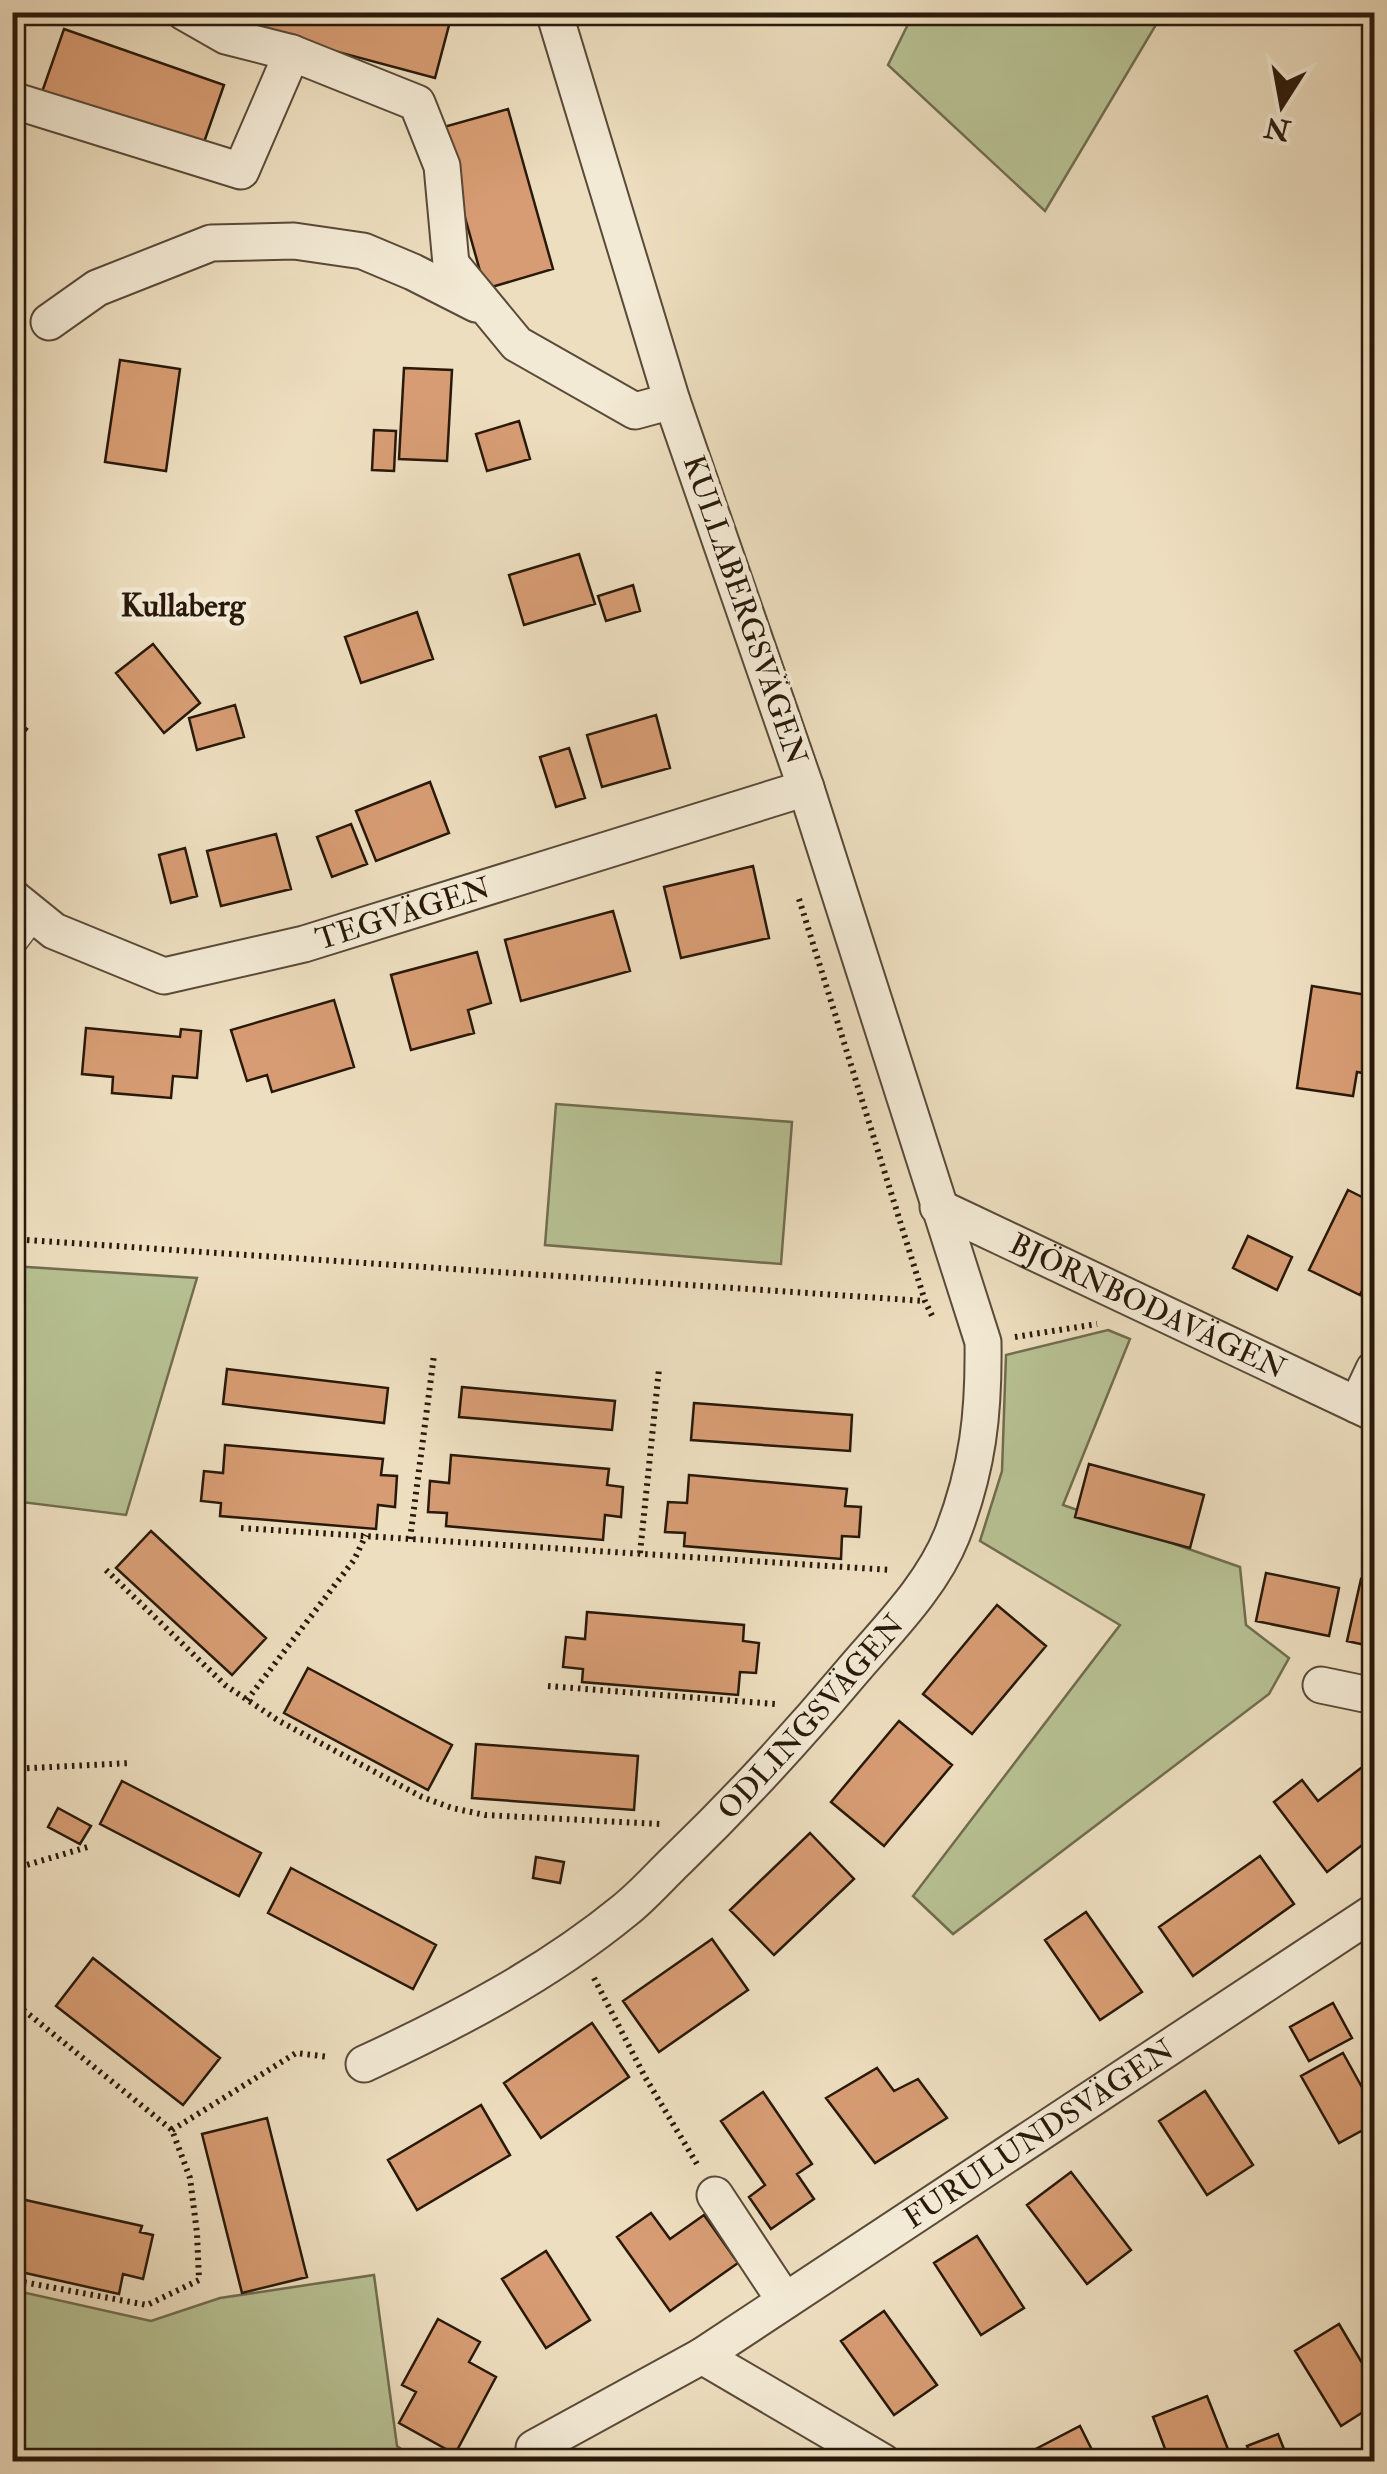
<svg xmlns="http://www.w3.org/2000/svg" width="1387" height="2474" font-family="'IM FELL Double Pica',serif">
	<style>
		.green { fill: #b7c193; stroke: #706d4f; stroke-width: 2.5 }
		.building { fill: #d79c73; stroke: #29190b; stroke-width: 2.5 }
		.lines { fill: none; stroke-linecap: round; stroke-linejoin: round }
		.lane-casing { stroke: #5a4a38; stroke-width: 21 }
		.street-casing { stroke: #5a4a38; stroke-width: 39 }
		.path { stroke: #29190b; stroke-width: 6; stroke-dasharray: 2.5 5; stroke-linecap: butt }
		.lane { stroke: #f3ead5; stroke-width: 18 }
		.street { stroke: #f3ead5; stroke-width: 35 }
		.labels { text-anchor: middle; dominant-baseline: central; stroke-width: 10; stroke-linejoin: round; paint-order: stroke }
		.street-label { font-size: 30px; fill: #29190b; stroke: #f3ead5 }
		.neighbourhood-label { font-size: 32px; font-weight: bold; fill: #29190b; stroke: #f3ead5 }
	</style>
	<rect width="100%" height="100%" fill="#eddebf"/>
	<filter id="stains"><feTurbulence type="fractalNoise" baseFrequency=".002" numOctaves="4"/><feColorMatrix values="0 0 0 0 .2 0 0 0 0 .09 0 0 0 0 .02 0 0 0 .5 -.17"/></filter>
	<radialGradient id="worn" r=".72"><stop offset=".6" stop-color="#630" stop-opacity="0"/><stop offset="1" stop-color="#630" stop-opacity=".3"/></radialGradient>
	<path class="green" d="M914,12H1163V13L1045,211L888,65Z
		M556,1104L792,1122L781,1264L545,1245Z
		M12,1266L197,1278L126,1515L13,1501Z
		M1108,1330L1130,1339L1063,1505L1240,1567L1246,1625L1289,1658L1269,1694L953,1934L913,1896L1120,1625L980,1541L1002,1471L1006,1355Z
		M374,2275L397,2446L418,2461H13V2290L151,2321L220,2298Z"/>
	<path class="building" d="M256,12H447L452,14L435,78L252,29Z
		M64,29L224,85L202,148L42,92Z
		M508,109L553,269L485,289L440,128Z
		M120,360L180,369L166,471L105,462Z
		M404,368L452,370L447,461L399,459Z
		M519,421L530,459L487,471L476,434Z
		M374,430L396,431L394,471L372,470Z
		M579,554L595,604L524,625L509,575Z
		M633,585L640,611L606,621L598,596Z
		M417,612L433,659L361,683L345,637Z
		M153,644L200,703L164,733L116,673Z
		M235,705L244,737L197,750L189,718Z
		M656,715L670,768L602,787L587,735Z
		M12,718L27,729L12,749Z
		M569,748L585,798L556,807L540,757Z
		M430,782L449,833L376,861L356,811Z
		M351,824L367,864L332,877L317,837Z
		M276,834L291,889L221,906L207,851Z
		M185,848L197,896L171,903L159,855Z
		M753,866L769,938L681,958L664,887Z
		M613,911L630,971L521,1001L505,940Z
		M477,952L491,1003L468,1010L474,1033L411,1050L391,975Z
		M1312,986L1373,996L1369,1025L1374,1026V1075L1357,1072L1353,1096L1297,1088Z
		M334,1000L354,1067L272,1092L267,1075L247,1081L231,1030Z
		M86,1028L180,1037L181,1029L201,1031L197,1078L173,1076L171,1098L112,1093L113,1077L82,1074Z
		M1348,1190L1374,1203V1266L1360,1295L1309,1270Z
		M1248,1236L1292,1257L1277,1290L1233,1268Z
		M227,1369L388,1388L384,1423L223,1404Z
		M462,1387L615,1401L612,1430L459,1417Z
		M694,1403L852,1415L850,1451L691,1440Z
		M225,1445L383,1459L381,1475L397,1476L395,1507L378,1505L376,1529L220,1516L221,1503L201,1501L204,1471L223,1473Z
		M451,1455L609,1469L607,1485L623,1487L621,1517L605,1515L603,1540L446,1526L447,1513L428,1512L430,1481L449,1483Z
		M1089,1464L1204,1495L1190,1548L1075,1517Z
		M689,1475L847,1489L845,1506L861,1507L859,1537L842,1536L841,1559L684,1546L685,1533L665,1532L668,1502L687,1503Z
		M151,1531L266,1638L232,1675L116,1568Z
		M1266,1573L1339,1588L1329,1636L1256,1621Z
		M1361,1579L1374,1582V1647L1347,1641Z
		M997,1605L1046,1646L972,1734L923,1694Z
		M587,1612L744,1625L743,1641L759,1643L756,1673L740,1672L738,1695L582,1682L583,1669L563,1667L566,1637L585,1639Z
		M308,1668L452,1745L428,1790L284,1713Z
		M899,1721L952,1765L884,1846L831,1802Z
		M476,1744L638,1756L634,1810L472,1798Z
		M1374,1758V1836L1327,1872L1274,1802L1302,1780L1318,1801Z
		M122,1781L261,1853L239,1896L100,1824Z
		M58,1808L91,1826L80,1844L48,1827Z
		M810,1833L854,1879L774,1955L730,1910Z
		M1260,1856L1294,1904L1193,1976L1159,1927Z
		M536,1857L564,1862L560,1883L533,1878Z
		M291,1868L436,1945L413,1989L268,1913Z
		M1086,1912L1142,1992L1100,2020L1045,1940Z
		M712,1939L748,1990L659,2052L623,2001Z
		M93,1958L220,2058L183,2105L56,2006Z
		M1333,2003L1352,2038L1309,2061L1290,2027Z
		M592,2023L629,2077L541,2138L504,2083Z
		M1343,2053L1374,2109V2124L1339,2143L1301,2076Z
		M877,2068L894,2091L918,2079L947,2118L875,2163L826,2098Z
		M1205,2091L1253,2165L1207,2195L1159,2121Z
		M763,2092L812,2164L797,2174L814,2199L771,2229L749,2197L765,2185L721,2121Z
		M481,2105L510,2155L417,2210L388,2160Z
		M267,2118L307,2277L242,2293L202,2134Z
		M1071,2172L1131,2250L1087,2284L1027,2205Z
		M12,2197L142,2226L140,2232L153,2235L143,2279L123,2274L119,2294L12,2270Z
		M651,2213L670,2239L704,2215L738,2263L670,2311L617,2237Z
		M977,2236L1024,2308L981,2335L934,2263Z
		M546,2251L590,2320L546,2348L502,2279Z
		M884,2311L937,2385L894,2415L841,2341Z
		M438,2319L480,2342L469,2362L496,2377L455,2454L399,2423L416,2392L402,2385Z
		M1339,2324L1374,2383V2405L1341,2426L1295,2351Z
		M1207,2396L1233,2462H1170L1153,2417Z
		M1080,2426L1098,2462H1032L1028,2453Z
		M1278,2434L1289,2462H1254L1247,2446Z"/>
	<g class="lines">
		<g class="lane-casing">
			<path id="lane" d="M12,951L37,918"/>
		</g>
		<g class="street-casing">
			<g id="street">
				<path d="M184,12L226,36L292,53"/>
				<path d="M12,100L241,171L292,53L417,103L442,166L451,264L517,344L635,411L672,401"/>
				<path d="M49,322L97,288L211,243L294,241L363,251L413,272L476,304"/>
				<path id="s1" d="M12,897L54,931L164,976L304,944L806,788"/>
				<path id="s2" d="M938,1207L1374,1413"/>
				<path d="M1357,1405L1374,1369"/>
				<path d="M1321,1685L1374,1696"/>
				<path id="s3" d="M364,2064C455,2022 547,1974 625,1910C644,1895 661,1875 679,1858C739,1800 796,1738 849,1675C885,1632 931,1588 952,1535C978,1468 984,1413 983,1342L806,788L672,401L554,12"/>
				<path d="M715,2195L785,2301"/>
				<path d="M702,2356L883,2462"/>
				<path id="s4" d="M534,2448L702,2356L1374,1912"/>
			</g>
		</g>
		<path class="path" d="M12,21L16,12
			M799,899L925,1301L934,1320
			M12,1239L925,1301
			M1015,1337L1097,1324
			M241,1528L891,1570
			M410,1539L434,1355
			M640,1553L659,1369
			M106,1570L225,1685L279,1721L422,1797L452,1808L485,1815L660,1824
			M548,1686L775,1704
			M247,1700L354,1560L366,1535
			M12,1769L131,1763
			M12,1832L20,1867L21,2008L172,2130L190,2178L197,2233L199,2280L147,2305L12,2280
			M20,1867L91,1846
			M594,1978L645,2077L697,2164
			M172,2130L296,2053L329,2057"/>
		<use href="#lane" class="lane"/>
		<use href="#street" class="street"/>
	</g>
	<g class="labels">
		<g class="street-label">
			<text transform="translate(745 610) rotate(71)">KULLABERGSVÄGEN</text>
			<text stroke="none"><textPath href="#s1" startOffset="420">TEGVÄGEN</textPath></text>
			<text stroke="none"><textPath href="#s2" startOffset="232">BJÖRNBODAVÄGEN</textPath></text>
			<text stroke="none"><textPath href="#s3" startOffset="572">ODLINGSVÄGEN</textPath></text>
			<text stroke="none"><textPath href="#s4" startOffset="595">FURULUNDSVÄGEN</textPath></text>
		</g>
		<g class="neighbourhood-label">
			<text x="183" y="606">Kullaberg</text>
		</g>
	</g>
	<rect width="1387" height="2474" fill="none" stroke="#eddebf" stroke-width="50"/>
	<rect x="15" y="15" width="1357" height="2444" fill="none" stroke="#29190b" stroke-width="5"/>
	<rect x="25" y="25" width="1337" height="2424" fill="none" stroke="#29190b" stroke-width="2.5"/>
	<g transform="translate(1282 105) rotate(191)" stroke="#f3ead5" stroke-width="8" paint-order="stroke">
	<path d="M0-8L18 38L0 25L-18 38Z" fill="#29190b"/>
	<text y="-15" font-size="28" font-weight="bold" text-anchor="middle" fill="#29190b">N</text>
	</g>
	<rect width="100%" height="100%" filter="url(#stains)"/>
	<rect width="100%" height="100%" fill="url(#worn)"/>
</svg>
